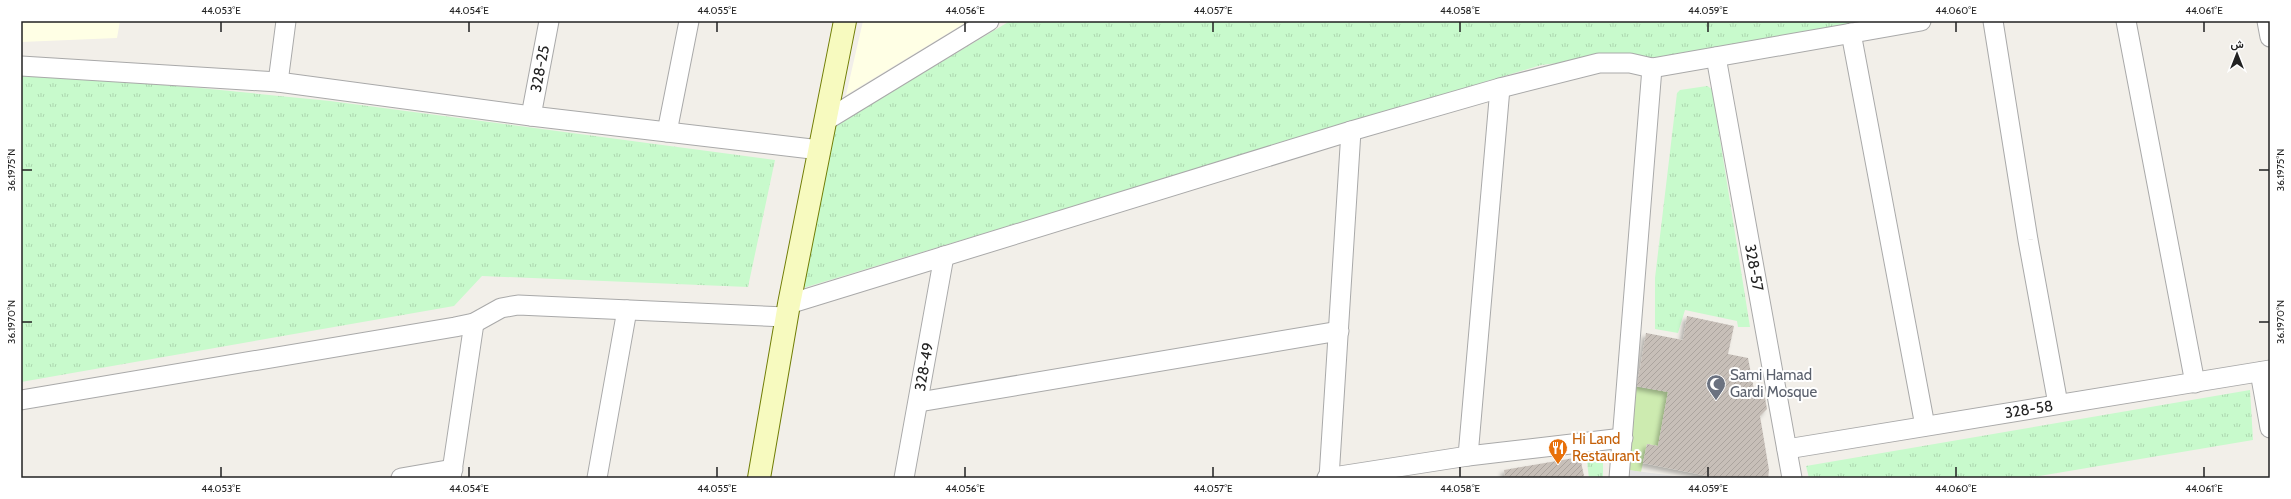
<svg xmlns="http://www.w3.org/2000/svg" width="2291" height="499" font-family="Cabin,Vazirmatn,sans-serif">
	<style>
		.education { fill: #ffffe5 }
		.park { fill: url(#park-tufts) }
		.garden { fill: #cdebb0 }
		.parking { fill: #e2e2e2 }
		.building { fill: url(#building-hatch); filter: url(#shadow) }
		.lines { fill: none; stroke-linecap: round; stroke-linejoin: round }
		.street-casing { stroke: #a9a9a9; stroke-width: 21 }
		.secondary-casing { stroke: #707d05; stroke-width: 24 }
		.street { stroke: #fff; stroke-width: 19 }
		.secondary { stroke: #f7fabf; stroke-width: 22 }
		.ticks { fill: none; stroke: #222; stroke-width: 1.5 }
		.labels { text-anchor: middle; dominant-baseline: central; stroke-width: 4; stroke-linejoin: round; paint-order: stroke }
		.street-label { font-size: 15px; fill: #222; stroke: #fff }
		.worship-label { font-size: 15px; fill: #5b616d; stroke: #fff; text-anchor: start }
		.food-label { font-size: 15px; fill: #c56008; stroke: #fff; text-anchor: start }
		.neatline { fill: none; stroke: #222; stroke-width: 1.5 }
		.ticks-label { font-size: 10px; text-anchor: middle; fill: #222 }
	</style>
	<defs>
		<pattern id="park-tufts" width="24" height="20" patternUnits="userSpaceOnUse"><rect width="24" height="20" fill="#c8facc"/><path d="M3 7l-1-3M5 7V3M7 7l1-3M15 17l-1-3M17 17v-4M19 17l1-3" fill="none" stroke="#acd6af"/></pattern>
		<pattern id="building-hatch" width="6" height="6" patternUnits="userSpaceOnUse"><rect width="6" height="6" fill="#c7bfb8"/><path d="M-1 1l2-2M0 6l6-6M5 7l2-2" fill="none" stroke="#aba49e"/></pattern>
		<filter id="shadow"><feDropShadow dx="-3.5" dy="3.5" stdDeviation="2" flood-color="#0004"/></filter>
	</defs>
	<rect width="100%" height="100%" fill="#f2efe9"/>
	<path class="education" d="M21,21H120L117,38L21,42Z
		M863,21H968L846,95Z"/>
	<path class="park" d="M1010,21H1884L1645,69L1626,55L1541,65L800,289L831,128Z
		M31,74L200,88L330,101L775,160L748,287L482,276L454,306L21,382V75Z
		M1707,86L1712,89L1750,327H1738L1737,321L1685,310L1678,333L1655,329V278L1677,93L1680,90Z
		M2250,390L2253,440L2028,478H1809L1806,466Z
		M1603,459V478H1589L1587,462Z"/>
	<path class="garden" d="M1626,385L1668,392L1658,446L1647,444L1641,472L1628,470Z"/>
	<path class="parking" d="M1628,470L1690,478H1628Z"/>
	<path class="building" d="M1687,316L1734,326L1728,354L1748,358L1754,390L1764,392L1767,409L1760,416L1769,470L1768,478H1718L1643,463L1647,444L1658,446L1668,392L1637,386L1646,333L1683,340Z
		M1580,457L1584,476L1570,478H1505L1504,470Z"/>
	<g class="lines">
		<g class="street-casing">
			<g id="street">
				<path d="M1993,21L2028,240L2058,404"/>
				<path d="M2126,21L2195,383"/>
				<path d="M2267,21L2270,37"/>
				<path d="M1851,33L1925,426"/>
				<path id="s1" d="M1716,57L1792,478"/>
				<path d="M21,66L278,82L531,116L820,150"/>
				<path d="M278,82L286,21"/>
				<path id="s2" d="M531,116L549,21"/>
				<path d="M825,121L989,21"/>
				<path d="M667,132L689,21"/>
				<path d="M789,304L1351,131L1500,88L1599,63H1630L1652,68L1921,21"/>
				<path d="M2260,372L2270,428"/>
				<path d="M21,400L455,327L474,323L501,308L518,305L786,317"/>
				<path d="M919,402L1339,331"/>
				<path id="s3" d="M1787,449L2270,370"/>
				<path d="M1468,456L1500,88"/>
				<path d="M401,478L453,469"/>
				<path d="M451,478L474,323"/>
				<path d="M597,478L627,310"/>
				<path id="s4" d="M904,478L944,256"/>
				<path d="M1327,478L1468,456L1623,438"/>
				<path d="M1329,478L1351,131"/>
				<path d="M1619,478L1652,68"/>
			</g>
		</g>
		<g class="secondary-casing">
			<path id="secondary" d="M759,478L789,304L845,21"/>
		</g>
		<use href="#street" class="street"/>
		<use href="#secondary" class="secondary"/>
	</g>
	<path class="ticks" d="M221,22V32M469,22V32M717,22V32M965,22V32M1213,22V32M1460,22V32M1708,22V32M1956,22V32M2204,22V32M22,170H32M2259,170H2269M22,322H32M2259,322H2269M221,467V477M469,467V477M717,467V477M965,467V477M1213,467V477M1460,467V477M1708,467V477M1956,467V477M2204,467V477"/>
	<defs>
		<g id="mosque-pin" transform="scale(1)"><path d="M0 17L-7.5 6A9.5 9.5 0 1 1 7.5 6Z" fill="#6b7280" stroke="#fff"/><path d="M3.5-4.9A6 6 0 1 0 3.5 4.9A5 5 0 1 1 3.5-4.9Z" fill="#fff"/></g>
		<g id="restaurant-pin" transform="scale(1)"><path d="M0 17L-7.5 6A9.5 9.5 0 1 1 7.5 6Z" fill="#e8710a" stroke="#fff"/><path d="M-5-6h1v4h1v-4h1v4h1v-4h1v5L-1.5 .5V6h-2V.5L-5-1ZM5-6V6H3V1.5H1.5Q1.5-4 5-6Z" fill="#fff"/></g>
	</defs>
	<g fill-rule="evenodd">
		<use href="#mosque-pin" x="1716" y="384"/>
		<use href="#restaurant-pin" x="1558" y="448"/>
	</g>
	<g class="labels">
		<g class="street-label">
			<text stroke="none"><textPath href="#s2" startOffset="48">328-25</textPath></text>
			<text stroke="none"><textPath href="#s1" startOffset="214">328-57</textPath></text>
			<text stroke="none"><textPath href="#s4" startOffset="113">328-49</textPath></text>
			<text stroke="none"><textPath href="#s3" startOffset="245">328-58</textPath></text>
		</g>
		<g class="worship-label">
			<text x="1730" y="375">Sami Hamad<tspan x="1730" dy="17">Gardi Mosque</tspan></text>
		</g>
		<g class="food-label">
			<text x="1572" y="439">Hi Land<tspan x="1572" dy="17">Restaurant</tspan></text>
		</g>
	</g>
	<rect width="2291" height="499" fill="none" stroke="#ffffff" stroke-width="44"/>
	<g transform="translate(2237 54)" stroke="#ffffff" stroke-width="3" paint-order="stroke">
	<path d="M0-3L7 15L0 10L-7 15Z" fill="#222222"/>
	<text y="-6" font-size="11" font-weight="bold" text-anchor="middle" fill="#222222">ش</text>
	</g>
	<rect x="22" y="22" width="2247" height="455" class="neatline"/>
	<g class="ticks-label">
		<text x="221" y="14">44.053°E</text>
		<text x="469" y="14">44.054°E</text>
		<text x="717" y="14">44.055°E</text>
		<text x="965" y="14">44.056°E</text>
		<text x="1213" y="14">44.057°E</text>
		<text x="1460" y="14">44.058°E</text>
		<text x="1708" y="14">44.059°E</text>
		<text x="1956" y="14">44.060°E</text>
		<text x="2204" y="14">44.061°E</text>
		<text transform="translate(11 170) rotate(-90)" y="4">36.1975°N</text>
		<text transform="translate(2280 170) rotate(-90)" y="4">36.1975°N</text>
		<text transform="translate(11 322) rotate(-90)" y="4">36.1970°N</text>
		<text transform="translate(2280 322) rotate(-90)" y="4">36.1970°N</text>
		<text x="221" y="492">44.053°E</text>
		<text x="469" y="492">44.054°E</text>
		<text x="717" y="492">44.055°E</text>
		<text x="965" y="492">44.056°E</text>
		<text x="1213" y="492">44.057°E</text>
		<text x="1460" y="492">44.058°E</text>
		<text x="1708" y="492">44.059°E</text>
		<text x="1956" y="492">44.060°E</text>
		<text x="2204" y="492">44.061°E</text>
	</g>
</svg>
